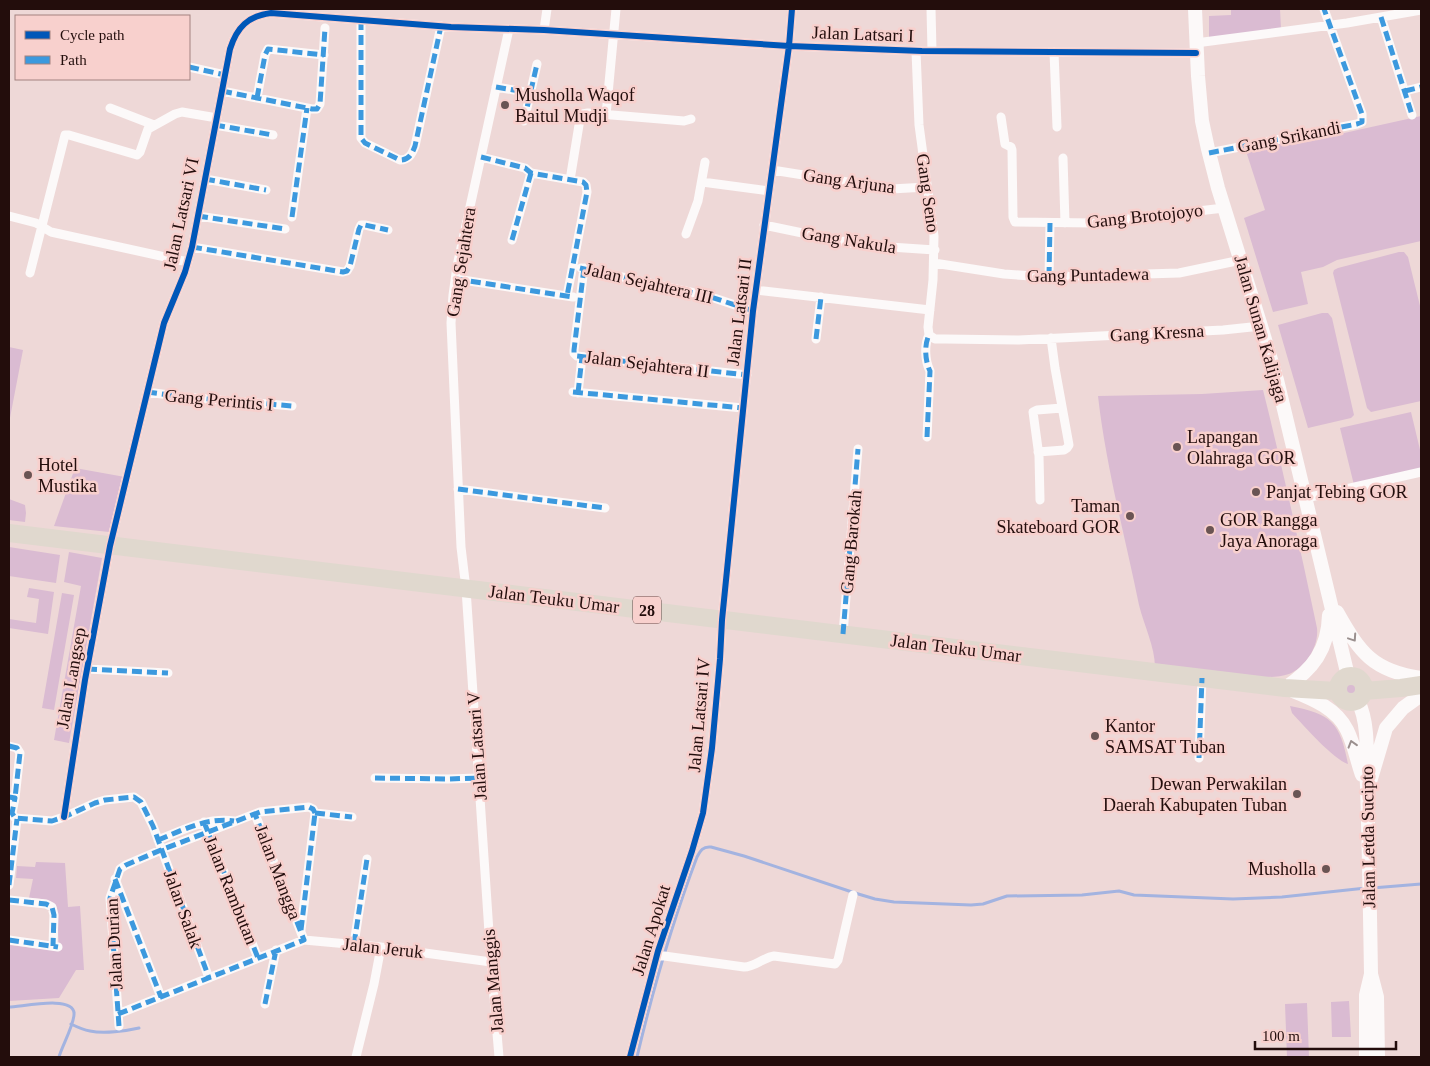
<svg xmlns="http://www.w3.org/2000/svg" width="1430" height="1066" font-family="'Times New Roman',serif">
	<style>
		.green { fill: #dabbd2 }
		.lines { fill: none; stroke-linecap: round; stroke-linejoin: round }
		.stream { stroke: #a3b3e0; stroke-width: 3 }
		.street { stroke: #fcf9f9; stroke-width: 9 }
		.secondary { stroke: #fcf9f9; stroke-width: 14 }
		.highway { stroke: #e0d8ce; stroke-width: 18 }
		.quiet { stroke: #3c99de; stroke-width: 5; stroke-dasharray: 10 5; stroke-linecap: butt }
		.cycleway-casing { stroke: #f8d0cd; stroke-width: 9 }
		.cycleway { stroke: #0057b8; stroke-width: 6 }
		.oneway { stroke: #9a8f8e }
		.poi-dot { fill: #6a5453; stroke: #f8d0cd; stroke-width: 2 }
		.labels { text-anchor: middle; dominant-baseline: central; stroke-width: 5; stroke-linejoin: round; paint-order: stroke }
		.shield { fill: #f8d0cd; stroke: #634846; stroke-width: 1 }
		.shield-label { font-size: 16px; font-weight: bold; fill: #230d0c }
		.street-label { font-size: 18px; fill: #230d0c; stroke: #f8d0cd }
		.poi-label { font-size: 18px; fill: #230d0c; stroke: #f8d0cd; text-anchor: start }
	</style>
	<rect width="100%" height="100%" fill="#eed8d7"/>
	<path class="green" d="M1231,9H1280L1281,29L1209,38V16L1231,15Z
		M1421,116V241L1337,260L1323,267L1301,272L1308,304L1273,312L1244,218L1265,210L1245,148L1288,140L1290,145Z
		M1399,252H1404L1408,257L1421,310V401L1371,412L1367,408L1333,273L1334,270L1338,268Z
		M1322,313H1328L1332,318L1354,415L1351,418L1308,428L1278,325Z
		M9,347L23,350L9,423Z
		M1263,390C1283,469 1300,548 1317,628C1319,646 1306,667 1289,674C1280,677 1270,677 1261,677L1155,668C1155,646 1144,626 1139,605C1125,536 1106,467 1098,396L1202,394Z
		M1411,412L1421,454V468L1354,485L1340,428Z
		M75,468L125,477L109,532L54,526Z
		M9,499L25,505L26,513L25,522L9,520Z
		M9,547L60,555L56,583L9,576Z
		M69,552L102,558L69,743L54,740L81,586L64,582Z
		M29,588L54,592L48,634L9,628V619L36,623L39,599L27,597Z
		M62,593L74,595L54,710L42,708Z
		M1341 689a9 9 0 1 1 18 0a9 9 0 1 1-18 0Z
		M1290,706C1331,714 1340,722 1348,764C1333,759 1304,726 1292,713Z
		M36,862L65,863L68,907L80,906L84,970H76L59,998L9,1001V945L59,951L57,908C53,898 39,899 29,898L33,879L16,878L17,866L35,867Z
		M1349,1001L1351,1037H1332L1331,1002Z
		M1307,1003L1309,1057H1287L1285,1004Z"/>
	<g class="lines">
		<path class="stream" d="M1372,888L1421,884
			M9,1007C21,1007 73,995 74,1013C75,1023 62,1046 59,1057
			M71,1024C77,1027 84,1030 90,1031C104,1034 126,1031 139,1028
			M637,1057C653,989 672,923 697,857C700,851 703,846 711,847L744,856L855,893L875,899L894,902L971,905L983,904L1007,896L1082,895L1119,891L1134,895L1233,899L1282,897L1366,888"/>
		<path class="street" d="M931,9L932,51
			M1381,17L1412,115
			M361,20V138L365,143L400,160C409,160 412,154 415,146L441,26
			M544,30L547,9
			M1196,43L1347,23L1421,10
			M916,51L919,125L934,236L933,280L928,327L929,335
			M1054,52L1057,127
			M189,67L225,75
			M496,87L531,93
			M222,91L312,109H317L320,104L325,28
			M1405,91L1421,87
			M257,98L265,55L268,49L324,55
			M110,108L154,125
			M606,115L616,9
			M1001,117L1005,144L1011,147L1012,150L1013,217L1015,222L1094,223L1224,208
			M524,121L537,64
			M215,125L273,135
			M1209,153L1357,124L1362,122V114L1324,9
			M481,157L525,168L531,173L583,182L586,185L587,192L567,296
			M1063,158L1065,223
			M772,170L891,189L927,187
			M205,179L266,190
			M570,180L580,119L582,114L588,113L684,121L691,119
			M702,182L769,191
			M9,216L36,223L51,232L188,262
			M198,216L285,229
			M292,217L307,108
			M764,225L860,245L935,250
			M686,234L698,201L705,162
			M512,240L531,173
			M192,247L343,272L347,271L350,266L359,229L361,225H365L388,230
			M934,263L1004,274L1045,277L1179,273L1241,260
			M581,268L708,296L753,311
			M584,268L574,350V353L577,356L747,375
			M30,273L65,135H69L137,155L140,152L148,129L175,114L182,112L217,118
			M1049,277L1050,223
			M456,279L573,297
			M756,290L930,310
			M929,335L935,339H945L1019,340L1223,330L1261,326
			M816,339L821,297
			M147,392L184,397L292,406
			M573,392L743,408
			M578,393L582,357
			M927,437L930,371C925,361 924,345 929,335
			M1038,452L1064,450L1067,448L1069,445L1055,368L1051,338
			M458,489L605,508
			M1306,498L1421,472
			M1040,500L1039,456L1033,412L1037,410L1062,408
			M843,634L858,449
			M87,669L168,673
			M9,746L17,748L20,753L15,798
			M1199,758L1202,678
			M375,778L448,779L479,778
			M9,797L15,798L12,813L15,818L52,821L64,817L95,803L105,800L134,797L141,802L153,826L209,978
			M315,813L352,817
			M255,814L304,940
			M64,817L85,680L110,546L164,323L185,272L192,247L230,49C237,27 248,16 271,13L451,27L544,30L789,46L922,51L1196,53
			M204,822L258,958
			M158,840C183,830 207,817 234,821
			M115,879L161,997
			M9,885L17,819
			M9,900L46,904L52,907L54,915L53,946
			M301,930L315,813
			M9,940L58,947
			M354,944L367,859
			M657,955L744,967C755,967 762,958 774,956L835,964L838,960L853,895
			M265,1004L276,950
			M118,1014L304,940L381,947L491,962
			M119,1026L110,898L120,869L126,865L161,850L260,812L309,807L313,809L315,813
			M356,1057L374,984L381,947
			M499,1057L491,962L466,589L461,547L451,323L453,295L457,266L509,29
			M630,1057L658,951L692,851L703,813L712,748L720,659L722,620L753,311L789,46L792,9"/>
		<path class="secondary" d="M1195,9L1198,76L1202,121L1208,149L1218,188L1261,326L1277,380L1348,676
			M1337,612C1360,653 1373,671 1421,678
			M1285,688C1313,669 1328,650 1329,615
			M1293,691C1313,699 1337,709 1347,730C1354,744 1357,761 1362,775
			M1358,701C1370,725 1366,760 1367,787C1369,849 1370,912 1371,974L1366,995V1057
			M1370,782L1386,728L1403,708L1421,695
			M1371,974L1377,997L1378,1057"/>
		<path class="highway" d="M9,533L1285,688L1337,691
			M1338 689a13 13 0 1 1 26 0a13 13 0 1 1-26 0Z
			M1364,691L1401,688L1421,685"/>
		<path class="quiet" d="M1381,17L1412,115
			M361,20V138L365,143L400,160C409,160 412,154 415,146L441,26
			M189,67L225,75
			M496,87L531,93
			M222,91L312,109H317L320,104L325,28
			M1405,91L1421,87
			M257,98L265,55L268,49L324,55
			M524,121L537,64
			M215,125L273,135
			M1209,153L1357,124L1362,122V114L1324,9
			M481,157L525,168L531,173L583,182L586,185L587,192L567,296
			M205,179L266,190
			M198,216L285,229
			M292,217L307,108
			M512,240L531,173
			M192,247L343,272L347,271L350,266L359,229L361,225H365L388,230
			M580,268L708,296L753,311
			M584,268L574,350V353L577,356L747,375
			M1049,277L1050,223
			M456,279L573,297
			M816,339L821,297
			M147,392L184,397L292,406
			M573,392L743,408
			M578,393L582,357
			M927,437L930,371C925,361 924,345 929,335
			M458,489L605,508
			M843,634L858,449
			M87,669L168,673
			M9,746L17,748L20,753L15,798
			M1199,758L1202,678
			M375,778L448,779L479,778
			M9,797L15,798L12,813L15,818L52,821L64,817L95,803L105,800L134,797L141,802L153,826L209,978
			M315,813L352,817
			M204,822L258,958
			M158,840C183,830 207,817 234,821
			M115,879L161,997
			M9,885L17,819
			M9,900L46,904L52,907L54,915L53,946
			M301,930L315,813
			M9,940L58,947
			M354,944L367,859
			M265,1004L276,950
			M118,1014L304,940L255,814
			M119,1026L110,898L120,869L126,865L161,850L260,812L309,807L313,809L315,813"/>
		<g class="cycleway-casing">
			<path id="cycleway" d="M64,817L85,680L110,546L164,323L185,272L192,247L230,49C237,27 248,16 271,13L451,27L544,30L789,46L922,51L1196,53
				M630,1057L658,951L692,851L703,813L712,748L720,659L722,620L753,311L789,46L792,9"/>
		</g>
		<use href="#cycleway" class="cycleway"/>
	</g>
	<defs><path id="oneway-chevron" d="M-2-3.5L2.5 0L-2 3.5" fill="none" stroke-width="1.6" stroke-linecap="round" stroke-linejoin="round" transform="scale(1.25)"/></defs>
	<g class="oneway">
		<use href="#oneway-chevron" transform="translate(1353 638) rotate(56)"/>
		<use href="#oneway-chevron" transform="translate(1352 744) rotate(-107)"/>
	</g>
	<g class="poi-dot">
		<circle cx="505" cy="105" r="5"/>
		<circle cx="1177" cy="447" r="5"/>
		<circle cx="28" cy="475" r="5"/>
		<circle cx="1256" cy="492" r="5"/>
		<circle cx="1130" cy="516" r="5"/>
		<circle cx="1210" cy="530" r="5"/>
		<circle cx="1095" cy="736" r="5"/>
		<circle cx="1297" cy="794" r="5"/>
		<circle cx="1326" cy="869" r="5"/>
	</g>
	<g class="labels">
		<rect class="shield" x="633" y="596.5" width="28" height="27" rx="4"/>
		<g class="shield-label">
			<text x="647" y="610">28</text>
		</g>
		<g class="street-label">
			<text transform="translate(863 34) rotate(2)">Jalan Latsari I</text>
			<text transform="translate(1289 137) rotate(-11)">Gang Srikandi</text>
			<text transform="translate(849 181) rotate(8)">Gang Arjuna</text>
			<text transform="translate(928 193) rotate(82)">Gang Seno</text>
			<text transform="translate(181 214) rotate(-78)">Jalan Latsari VI</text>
			<text transform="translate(1145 216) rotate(-6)">Gang Brotojoyo</text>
			<text transform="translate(849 240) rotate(9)">Gang Nakula</text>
			<text transform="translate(461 262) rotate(-81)">Gang Sejahtera</text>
			<text transform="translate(1088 275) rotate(-1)">Gang Puntadewa</text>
			<text transform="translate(649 283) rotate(13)">Jalan Sejahtera III</text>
			<text transform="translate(739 312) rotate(-83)">Jalan Latsari II</text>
			<text transform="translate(1261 329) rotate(74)">Jalan Sunan Kalijaga</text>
			<text transform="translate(1157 333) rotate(-3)">Gang Kresna</text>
			<text transform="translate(647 364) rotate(7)">Jalan Sejahtera II</text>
			<text transform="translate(219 400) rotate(5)">Gang Perintis I</text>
			<text transform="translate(851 542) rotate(-85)">Gang Barokah</text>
			<text transform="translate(554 599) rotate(7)">Jalan Teuku Umar</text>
			<text transform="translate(956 648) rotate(7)">Jalan Teuku Umar</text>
			<text transform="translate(71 678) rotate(-80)">Jalan Langsep</text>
			<text transform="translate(699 715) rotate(-85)">Jalan Latsari IV</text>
			<text transform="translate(477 746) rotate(-94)">Jalan Latsari V</text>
			<text transform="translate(1368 837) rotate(-91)">Jalan Letda Sucipto</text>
			<text transform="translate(278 872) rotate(69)">Jalan Mangga</text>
			<text transform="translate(231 890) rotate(68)">Jalan Rambutan</text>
			<text transform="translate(183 909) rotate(70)">Jalan Salak</text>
			<text transform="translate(651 930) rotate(-73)">Jalan Apokat</text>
			<text transform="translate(114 944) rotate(-93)">Jalan Durian</text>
			<text transform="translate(383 948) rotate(6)">Jalan Jeruk</text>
			<text transform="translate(493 981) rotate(-95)">Jalan Manggis</text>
		</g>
		<g class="poi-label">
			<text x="515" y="95">Musholla Waqof<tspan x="515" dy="21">Baitul Mudji</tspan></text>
			<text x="1187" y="437">Lapangan<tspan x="1187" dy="21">Olahraga GOR</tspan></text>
			<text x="38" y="465">Hotel<tspan x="38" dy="21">Mustika</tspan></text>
			<text x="1266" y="492">Panjat Tebing GOR</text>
			<text x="1120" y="506" text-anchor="end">Taman<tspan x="1120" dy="21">Skateboard GOR</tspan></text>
			<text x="1220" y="520">GOR Rangga<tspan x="1220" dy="21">Jaya Anoraga</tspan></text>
			<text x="1105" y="726">Kantor<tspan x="1105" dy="21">SAMSAT Tuban</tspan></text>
			<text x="1287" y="784" text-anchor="end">Dewan Perwakilan<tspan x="1287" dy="21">Daerah Kabupaten Tuban</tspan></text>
			<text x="1316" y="869" text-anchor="end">Musholla</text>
		</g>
	</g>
	<rect width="1430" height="1066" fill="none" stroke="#230d0c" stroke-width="20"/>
	<rect x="15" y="15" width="175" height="65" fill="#f8d0cd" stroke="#a38280"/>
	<rect x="25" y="31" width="25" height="8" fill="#0057b8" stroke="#a38280"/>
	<text x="60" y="40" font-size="15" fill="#230d0c">Cycle path</text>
	<rect x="25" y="56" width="25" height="8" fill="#3c99de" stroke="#a38280"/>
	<text x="60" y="65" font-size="15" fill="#230d0c">Path</text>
	<path d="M1255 1041v8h141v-8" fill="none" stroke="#230d0c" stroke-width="2.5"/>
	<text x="1262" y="1041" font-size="15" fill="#230d0c" stroke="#f8d0cd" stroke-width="4" paint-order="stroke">100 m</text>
</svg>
